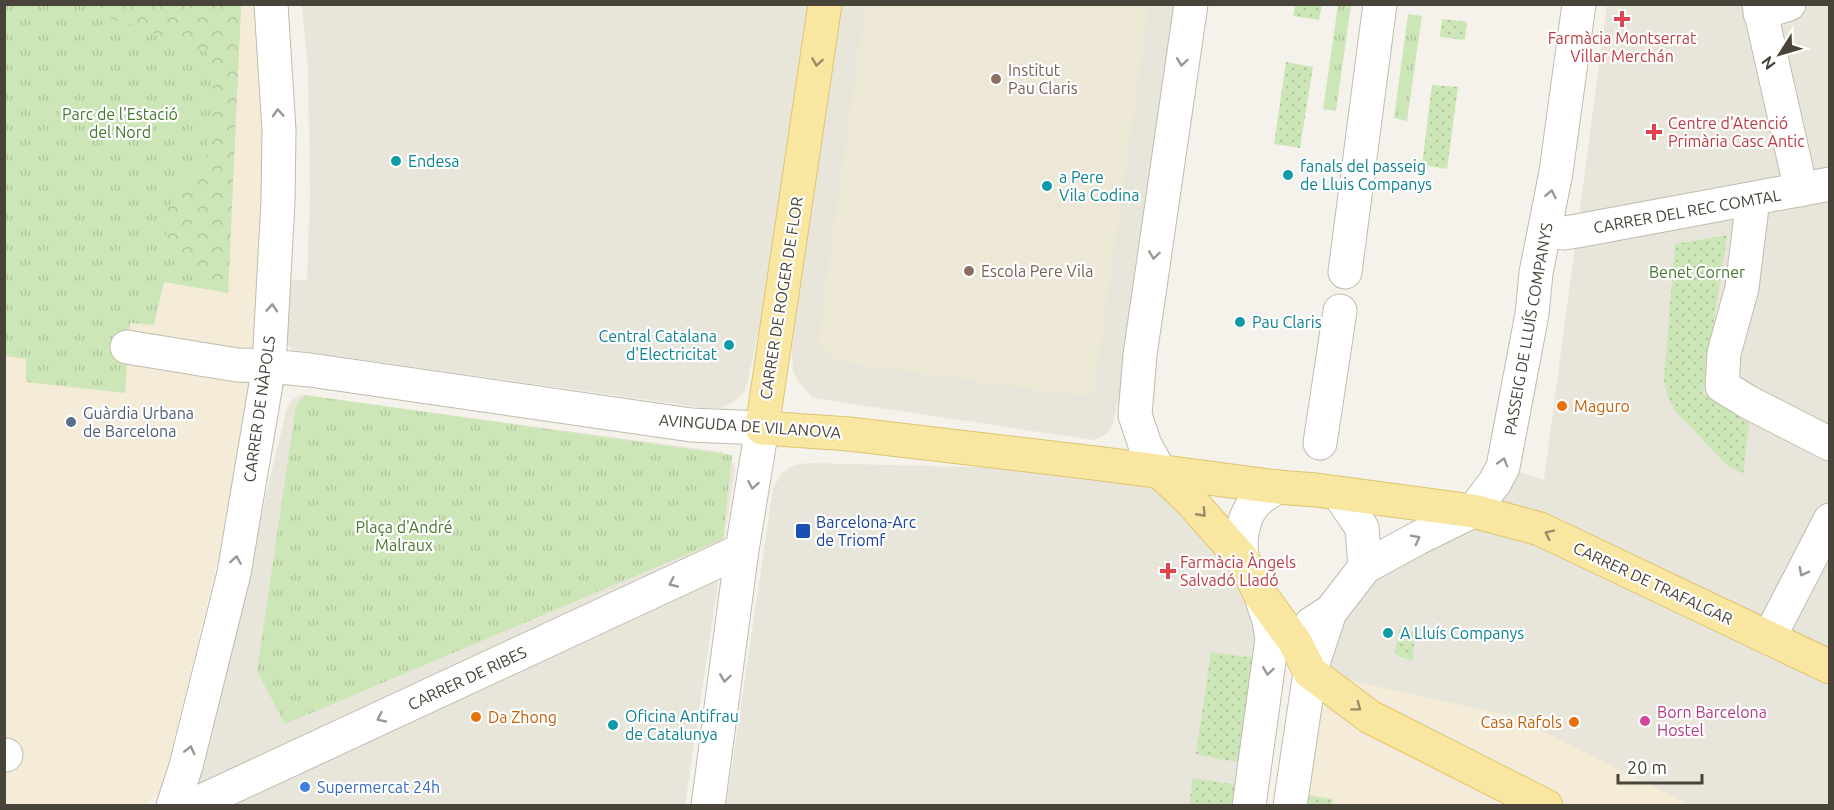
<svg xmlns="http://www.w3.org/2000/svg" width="1834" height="810" font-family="Ubuntu,sans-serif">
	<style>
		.residential { fill: #e8e5da }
		.commercial { fill: #f4ebd8 }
		.education { fill: #ede8d6 }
		.grass { fill: url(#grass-tufts) }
		.forest { fill: url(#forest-crowns) }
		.garden { fill: url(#garden-dots) }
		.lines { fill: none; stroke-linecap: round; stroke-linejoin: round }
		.minor-casing { stroke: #c0bbae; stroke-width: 35 }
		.major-casing { stroke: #ddc571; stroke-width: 35 }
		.minor { stroke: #fff; stroke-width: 33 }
		.major { stroke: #f8e6a1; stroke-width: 33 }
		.oneway { stroke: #988d68 }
		.oneway2 { stroke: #9b9892 }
		.health-dot { fill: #e0444e; stroke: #fff; stroke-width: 2 }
		.education-dot { fill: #8d6e63; stroke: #fff; stroke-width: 2 }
		.culture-dot { fill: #0f9aa8; stroke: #fff; stroke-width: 2 }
		.food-dot { fill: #e8710a; stroke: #fff; stroke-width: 2 }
		.service-dot { fill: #5c6f8a; stroke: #fff; stroke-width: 2 }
		.transit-dot { fill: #1a4fb4; stroke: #fff; stroke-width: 2 }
		.hotel-dot { fill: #d1479c; stroke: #fff; stroke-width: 2 }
		.shop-dot { fill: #3f7fe0; stroke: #fff; stroke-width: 2 }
		.labels { text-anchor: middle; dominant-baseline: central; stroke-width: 4.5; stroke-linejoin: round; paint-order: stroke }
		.health-label { font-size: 16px; fill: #be3a42; stroke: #fff; text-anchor: start }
		.education-label { font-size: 16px; fill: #785e54; stroke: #fff; text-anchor: start }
		.park-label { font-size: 16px; fill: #45782f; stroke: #fff }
		.culture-label { font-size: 16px; fill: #0d838f; stroke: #fff; text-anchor: start }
		.street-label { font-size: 16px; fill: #494439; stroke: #fff }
		.food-label { font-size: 16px; fill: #c56008; stroke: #fff; text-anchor: start }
		.service-label { font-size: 16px; fill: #4e5e75; stroke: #fff; text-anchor: start }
		.transit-label { font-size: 16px; fill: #164399; stroke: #fff; text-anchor: start }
		.hotel-label { font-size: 16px; fill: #b23c85; stroke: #fff; text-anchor: start }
		.shop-label { font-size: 16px; fill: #366cbe; stroke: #fff; text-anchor: start }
	</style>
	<defs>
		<pattern id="grass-tufts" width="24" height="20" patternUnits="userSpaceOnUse" patternTransform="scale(1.5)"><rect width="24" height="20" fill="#cde6b7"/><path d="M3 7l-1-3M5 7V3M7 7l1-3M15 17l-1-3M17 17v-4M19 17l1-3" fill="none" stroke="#b2c69e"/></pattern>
		<pattern id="forest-crowns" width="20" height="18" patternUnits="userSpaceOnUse" patternTransform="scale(1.5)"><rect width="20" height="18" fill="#cde6b7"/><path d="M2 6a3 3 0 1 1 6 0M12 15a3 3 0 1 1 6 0" fill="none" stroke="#b2c69e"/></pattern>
		<pattern id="garden-dots" width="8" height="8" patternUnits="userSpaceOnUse" patternTransform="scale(1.5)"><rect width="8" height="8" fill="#cde6b7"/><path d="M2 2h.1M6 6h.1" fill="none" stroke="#b2c69e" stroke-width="1.8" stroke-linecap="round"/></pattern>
	</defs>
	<rect width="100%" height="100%" fill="#f5f2eb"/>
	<path class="residential" d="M302,5H1191L1164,190L1112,427L1107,433L1100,438L1092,440L813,398L798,381L793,371L792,352L822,27L749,376L745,391L732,403L719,408H705L293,350L284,341L287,280H307L310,193L308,68Z
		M1607,5H1829V805H1630L1292,797L1330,612L1503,467L1544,480Z
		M301,395L723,452L733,463L735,469L685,805L191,806L287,408L291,401Z
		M809,463L1160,472L1260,594L1249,805L726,806L773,488L782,473L794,465Z"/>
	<path class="commercial" d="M5,5H261L269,110L252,371L219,556L161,793L145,805L5,806Z
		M1310,672L1512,716L1690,805L1290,806Z"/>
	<path class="education" d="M865,5H1149L1093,398L833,361L818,342Z"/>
	<path class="grass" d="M4,5H241L228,293L164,282L154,325L130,323L125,393L26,382V359L5,356Z
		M1338,5H1351L1336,111L1323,109Z
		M1408,14L1422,16L1407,121L1394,118Z
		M305,395L732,455L723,539L285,724L257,671L296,406Z"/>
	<path class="forest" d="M99,5H241L228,293L171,250L162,219L178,191L206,159L215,99L207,52L165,39L132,24L113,21Z"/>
	<path class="garden" d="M1295,5H1322L1319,20L1293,16Z
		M1442,19L1467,22L1465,40L1440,37Z
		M1286,62L1313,67L1300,148L1274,144Z
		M1432,85L1458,87L1447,169L1422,165Z
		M1727,235L1703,394L1750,416L1743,474L1727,465L1675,411L1667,394L1664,379L1675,244Z
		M1405,624L1415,636L1412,661L1395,654L1399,629Z
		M1211,652L1255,658L1241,763L1196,754Z
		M1193,778L1237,785L1234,805L1189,806Z
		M1306,795L1333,799L1332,805L1305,806Z"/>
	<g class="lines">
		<g class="minor-casing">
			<path id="minor" d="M1759,4L1801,190
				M1760,13L1789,4
				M1753,199L1742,288L1724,353L1722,386L1748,402L1830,444
				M1545,229L1564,233L1577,231L1830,184
				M1345,272L1380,4
				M127,347L237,365L269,366L310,370L691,425L762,428L742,550L708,806
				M1320,443L1340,311
				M1160,472L1145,445L1135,415L1140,355L1191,4
				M1243,560C1238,542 1243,514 1257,501C1263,495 1271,491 1277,487
				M1365,567L1418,538L1473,511L1495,482L1503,467L1532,314L1536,273L1556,172L1579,4
				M1311,624L1331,611L1365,567L1362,528L1339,494
				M1769,638L1830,520
				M4,755H6
				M173,806L186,766L234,573L269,366L278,201L279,130L271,4
				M191,806L742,550
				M1249,806L1272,639L1269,621L1261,596
				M1290,806L1310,672L1330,612"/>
		</g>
		<g class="major-casing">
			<path id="major" d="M825,4L762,428L849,434L1103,464L1277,487L1316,490L1473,511L1540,529L1830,667
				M1160,472L1189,499L1243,560L1260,594L1295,642L1310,672L1370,717L1382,723L1546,806"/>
		</g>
		<use href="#minor" class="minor"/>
		<use href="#major" class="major"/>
	</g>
	<defs><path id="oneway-chevron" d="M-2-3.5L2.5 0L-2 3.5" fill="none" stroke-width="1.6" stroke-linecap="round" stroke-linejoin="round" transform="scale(1.5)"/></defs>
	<g class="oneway">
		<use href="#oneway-chevron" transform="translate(817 62) rotate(99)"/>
		<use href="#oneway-chevron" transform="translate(1202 513) rotate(48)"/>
		<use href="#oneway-chevron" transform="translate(1549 534) rotate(-154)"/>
		<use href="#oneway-chevron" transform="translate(1357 707) rotate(37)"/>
	</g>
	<g class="oneway2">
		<use href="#oneway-chevron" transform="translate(1182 62) rotate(98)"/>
		<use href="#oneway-chevron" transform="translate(278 113) rotate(-93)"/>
		<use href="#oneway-chevron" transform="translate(1551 194) rotate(-79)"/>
		<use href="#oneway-chevron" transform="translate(1154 255) rotate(98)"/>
		<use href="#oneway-chevron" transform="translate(272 308) rotate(-86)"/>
		<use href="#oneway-chevron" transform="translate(1503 462) rotate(-74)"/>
		<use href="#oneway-chevron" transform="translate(753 485) rotate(100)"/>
		<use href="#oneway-chevron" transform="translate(1416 539) rotate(-27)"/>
		<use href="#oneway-chevron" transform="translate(236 560) rotate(-81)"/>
		<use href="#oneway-chevron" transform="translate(1803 572) rotate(117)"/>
		<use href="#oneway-chevron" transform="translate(673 583) rotate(155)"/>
		<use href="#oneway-chevron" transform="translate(1268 671) rotate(98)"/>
		<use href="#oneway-chevron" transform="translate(725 678) rotate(98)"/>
		<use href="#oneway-chevron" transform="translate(381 718) rotate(155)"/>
		<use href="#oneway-chevron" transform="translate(190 750) rotate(-76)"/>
	</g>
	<g class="health-dot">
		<path d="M1619 10h6v6h6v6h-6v6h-6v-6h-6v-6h6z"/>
		<path d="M1651 123h6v6h6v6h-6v6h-6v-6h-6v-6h6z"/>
		<path d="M1165 562h6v6h6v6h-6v6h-6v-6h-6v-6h6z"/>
	</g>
	<g class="education-dot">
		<circle cx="996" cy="79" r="6"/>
		<circle cx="969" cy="271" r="6"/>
	</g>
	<g class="culture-dot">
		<circle cx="396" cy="161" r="6"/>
		<circle cx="1288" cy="175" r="6"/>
		<circle cx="1047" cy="186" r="6"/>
		<circle cx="1240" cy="322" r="6"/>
		<circle cx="729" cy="345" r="6"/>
		<circle cx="1388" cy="633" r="6"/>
		<circle cx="613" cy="725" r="6"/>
	</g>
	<g class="food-dot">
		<circle cx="1562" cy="406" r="6"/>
		<circle cx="476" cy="717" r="6"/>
		<circle cx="1574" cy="722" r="6"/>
	</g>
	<circle class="service-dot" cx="71" cy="422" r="6"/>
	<rect class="transit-dot" x="795" y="523" width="16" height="16" rx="3"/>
	<circle class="hotel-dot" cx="1645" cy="721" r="6"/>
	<circle class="shop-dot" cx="305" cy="787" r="6"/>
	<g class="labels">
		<g class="health-label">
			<text x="1622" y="38" text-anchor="middle">Farmàcia Montserrat<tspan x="1622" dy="18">Villar Merchán</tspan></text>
			<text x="1668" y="123">Centre d'Atenció<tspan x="1668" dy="18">Primària Casc Antic</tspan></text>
			<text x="1180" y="562">Farmàcia Àngels<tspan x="1180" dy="18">Salvadó Lladó</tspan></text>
		</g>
		<g class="education-label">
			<text x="1008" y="70">Institut<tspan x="1008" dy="18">Pau Claris</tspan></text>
			<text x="981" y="271">Escola Pere Vila</text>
		</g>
		<g class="park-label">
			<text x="120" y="114">Parc de l'Estació<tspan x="120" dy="18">del Nord</tspan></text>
			<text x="1697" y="272">Benet Corner</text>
			<text x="404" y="527">Plaça d'André<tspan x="404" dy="18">Malraux</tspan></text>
		</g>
		<g class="culture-label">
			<text x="408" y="161">Endesa</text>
			<text x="1300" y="166">fanals del passeig<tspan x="1300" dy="18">de Lluis Companys</tspan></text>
			<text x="1059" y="177">a Pere<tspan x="1059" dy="18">Vila Codina</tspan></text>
			<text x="1252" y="322">Pau Claris</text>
			<text x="717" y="336" text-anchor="end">Central Catalana<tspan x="717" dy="18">d'Electricitat</tspan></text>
			<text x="1400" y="633">A Lluís Companys</text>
			<text x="625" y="716">Oficina Antifrau<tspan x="625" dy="18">de Catalunya</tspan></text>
		</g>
		<g class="street-label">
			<text transform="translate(1687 211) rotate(-10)">CARRER DEL REC COMTAL</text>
			<text transform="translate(781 298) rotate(-81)">CARRER DE ROGER DE FLOR</text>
			<text transform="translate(1528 329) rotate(-80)">PASSEIG DE LLUÍS COMPANYS</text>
			<text transform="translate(259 409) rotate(-82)">CARRER DE NÀPOLS</text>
			<text transform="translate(750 426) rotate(4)">AVINGUDA DE VILANOVA</text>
			<text transform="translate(1653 583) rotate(25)">CARRER DE TRAFALGAR</text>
			<text transform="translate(467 678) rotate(-25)">CARRER DE RIBES</text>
		</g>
		<g class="food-label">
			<text x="1574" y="406">Maguro</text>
			<text x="488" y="717">Da Zhong</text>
			<text x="1562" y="722" text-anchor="end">Casa Rafols</text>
		</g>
		<g class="service-label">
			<text x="83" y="413">Guàrdia Urbana<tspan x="83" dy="18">de Barcelona</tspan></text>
		</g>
		<g class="transit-label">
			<text x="816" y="522">Barcelona-Arc<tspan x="816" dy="18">de Triomf</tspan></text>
		</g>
		<g class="hotel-label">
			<text x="1657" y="712">Born Barcelona<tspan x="1657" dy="18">Hostel</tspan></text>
		</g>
		<g class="shop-label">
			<text x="317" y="787">Supermercat 24h</text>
		</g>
	</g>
	<rect width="1834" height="810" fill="none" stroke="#494439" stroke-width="12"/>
	<g transform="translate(1780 54) rotate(233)" stroke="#ffffff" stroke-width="4.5" paint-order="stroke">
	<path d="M0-4.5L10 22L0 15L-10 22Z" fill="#494439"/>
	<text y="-9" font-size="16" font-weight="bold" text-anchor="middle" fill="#494439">N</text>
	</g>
	<path d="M1618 774v9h84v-9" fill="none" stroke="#494439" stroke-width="3"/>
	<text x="1627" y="774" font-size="18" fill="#494439" stroke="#ffffff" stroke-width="4.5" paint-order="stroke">20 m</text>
</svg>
